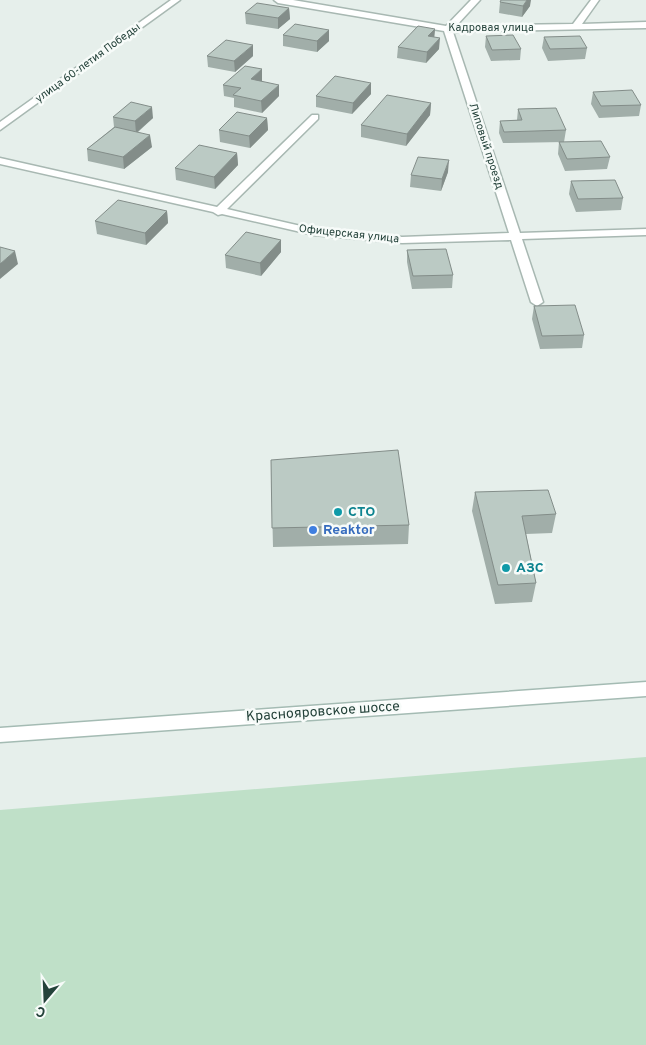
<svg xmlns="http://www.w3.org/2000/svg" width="646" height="1045" font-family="Overpass,sans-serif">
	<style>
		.green { fill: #bfe0c8 }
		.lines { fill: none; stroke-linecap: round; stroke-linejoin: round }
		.street-casing { stroke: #a8b8b2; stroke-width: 3 }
		.secondary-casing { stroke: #a4bbb3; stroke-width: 3 }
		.street { fill: #fff; fill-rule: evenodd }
		.secondary { fill: #fff; fill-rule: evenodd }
		.wall { fill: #a1aea9 }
		.shaded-wall { fill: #838d89 }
		.building { fill: #bbcac4; stroke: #838d89 }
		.culture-dot { fill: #0f9aa8; stroke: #f7fbf9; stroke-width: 2 }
		.shop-dot { fill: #3f7fe0; stroke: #f7fbf9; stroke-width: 2 }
		.labels { text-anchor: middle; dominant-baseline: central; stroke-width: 5; stroke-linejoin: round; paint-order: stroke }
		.far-street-label { font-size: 11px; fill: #24423a; stroke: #f7fbf9 }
		.culture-label { font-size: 14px; font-weight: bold; fill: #0d838f; stroke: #f7fbf9; text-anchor: start }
		.shop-label { font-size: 14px; font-weight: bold; fill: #366cbe; stroke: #f7fbf9; text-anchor: start }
		.street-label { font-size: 14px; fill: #24423a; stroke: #f7fbf9 }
	</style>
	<rect width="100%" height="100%" fill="#e6efeb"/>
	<path class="green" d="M646,757V1045H0V810Z"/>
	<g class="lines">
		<g class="street-casing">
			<path id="street" d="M171,0H180L0,130V122Z
				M274,0H293L446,26L471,0H480L456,26L573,24L591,0H599L582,24L646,22V28L453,32L520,233L646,229V235L522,239L543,302L537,306L531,302L511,240L402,243L314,235L222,214L218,215L213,212L0,164V158L217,207L312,115H318V119L227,209L314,229L402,237L509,233L444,31L278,3Z"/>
		</g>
		<g class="secondary-casing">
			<path id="secondary" d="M646,682V696L0,742V728Z"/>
		</g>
		<use href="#street" class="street"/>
		<use href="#secondary" class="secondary"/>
	</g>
	<path class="wall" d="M500,2L530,6L522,17L499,13Z
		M289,8L290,19L278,29L246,24L245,13Z
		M435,29L434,37L439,49L426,63L397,58L398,47Z
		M329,30V41L317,52L283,46V35Z
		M486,36L521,49L520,60L491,61L485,47Z
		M544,37L587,48L585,59L548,61L542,48Z
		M207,56H253L235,72L208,67Z
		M262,81L279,96L262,113L234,107V98L224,96L223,85Z
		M371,83V94L352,114L316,107V96Z
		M593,92L641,105L639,116L599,118L591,104Z
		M431,103L430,115L406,146L361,137V125Z
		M518,109L566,130L564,142L503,143L499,133L500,121L517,120Z
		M113,117L153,118L138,132L152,147L124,169L88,161L87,149L114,127Z
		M267,118L268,130L250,148L220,142L219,130Z
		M559,142L610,157L607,169L565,171L558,154Z
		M237,153L238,165L215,189L176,180L175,168Z
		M448,172L441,191L410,187L411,175Z
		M571,181L623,198L621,210L576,212L569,194Z
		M167,211L168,223L146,245L97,234L95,221Z
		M281,240V252L261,276L226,268L225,255Z
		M407,250L453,275L452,288L412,289L407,262Z
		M534,306L584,335L582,348L540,349L532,319Z
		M271,460L409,525L408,544L273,547Z
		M475,492L556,514L552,533L526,534L536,583L532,602L495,604L472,511Z"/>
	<path class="shaded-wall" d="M527,0H531L530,6L522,17L523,6Z
		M289,8L290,19L278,29V18Z
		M435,29L434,40L428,36Z
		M329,30V41L317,52V41Z
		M440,38L439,49L426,63L427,52Z
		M253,45V56L235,72L234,61Z
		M262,69V81L251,91V79Z
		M371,83V94L352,114L353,103Z
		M279,85V96L262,113L261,101Z
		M431,103L430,115L406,146L407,134Z
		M152,107L153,118L136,133L135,121Z
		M267,118L268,130L250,148L249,136Z
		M150,135L152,147L124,169L123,157Z
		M237,153L238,165L215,189L214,177Z
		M449,160L448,172L441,191L442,179Z
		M167,211L168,223L146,245L145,233Z
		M281,240V252L261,276L260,263Z
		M15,251L18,264L0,279V264Z"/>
	<path class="building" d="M501,0H527L523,6L500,2Z
		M257,3L289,8L278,18L245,13Z
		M295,24L329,30L317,41L283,35Z
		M418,26L435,29L428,36L440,38L427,52L398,47Z
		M513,35L521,49L492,50L486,36Z
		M580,36L587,48L550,49L544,37Z
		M226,40L253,45L234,61L207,56Z
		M245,66L262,69L251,79L279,85L261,101L233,95L241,88L223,85Z
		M335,76L371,83L353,103L316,96Z
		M632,90L641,105L601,106L593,92Z
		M387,95L431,103L407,134L361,125Z
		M131,102L152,107L135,121L113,117Z
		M556,108L566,130L504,132L500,121L522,120L518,109Z
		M237,112L267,118L249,136L219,130Z
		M115,127L150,135L123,157L87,149Z
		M601,141L610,157L567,159L559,142Z
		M199,145L237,153L214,177L175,168Z
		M418,157L449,160L442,179L411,175Z
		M615,180L623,198L578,199L571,181Z
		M118,200L167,211L145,233L95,221Z
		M246,232L281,240L260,263L225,255Z
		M0,247L15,251L0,264Z
		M446,249L453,275L413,276L407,250Z
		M575,305L584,335L542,336L534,306Z
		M398,450L409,525L272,528L271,460Z
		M548,490L556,514L522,516L536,583L498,585L475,492Z"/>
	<g class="culture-dot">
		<circle cx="338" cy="512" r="5"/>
		<circle cx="506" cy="568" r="5"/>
	</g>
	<circle class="shop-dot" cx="313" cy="530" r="5"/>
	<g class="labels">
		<g class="far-street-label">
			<text x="491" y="28">Кадровая улица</text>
			<text transform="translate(88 63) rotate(-36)">улица 60-летия Победы</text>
			<text transform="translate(486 146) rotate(72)">Липовый проезд</text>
			<text transform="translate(349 234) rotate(6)">Офицерская улица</text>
		</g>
		<g class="culture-label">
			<text x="348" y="512">СТО</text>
			<text x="516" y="568">АЗС</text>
		</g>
		<g class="shop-label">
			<text x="323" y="530">Reaktor</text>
		</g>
		<g class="street-label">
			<text transform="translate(323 712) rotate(-4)">Краснояровское шоссе</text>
		</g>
	</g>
	<g transform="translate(45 1000) rotate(199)" stroke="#f7fbf9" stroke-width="4" paint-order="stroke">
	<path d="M0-4L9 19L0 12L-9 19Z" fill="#24423a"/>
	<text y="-8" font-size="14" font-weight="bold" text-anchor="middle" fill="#24423a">С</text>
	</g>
</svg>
